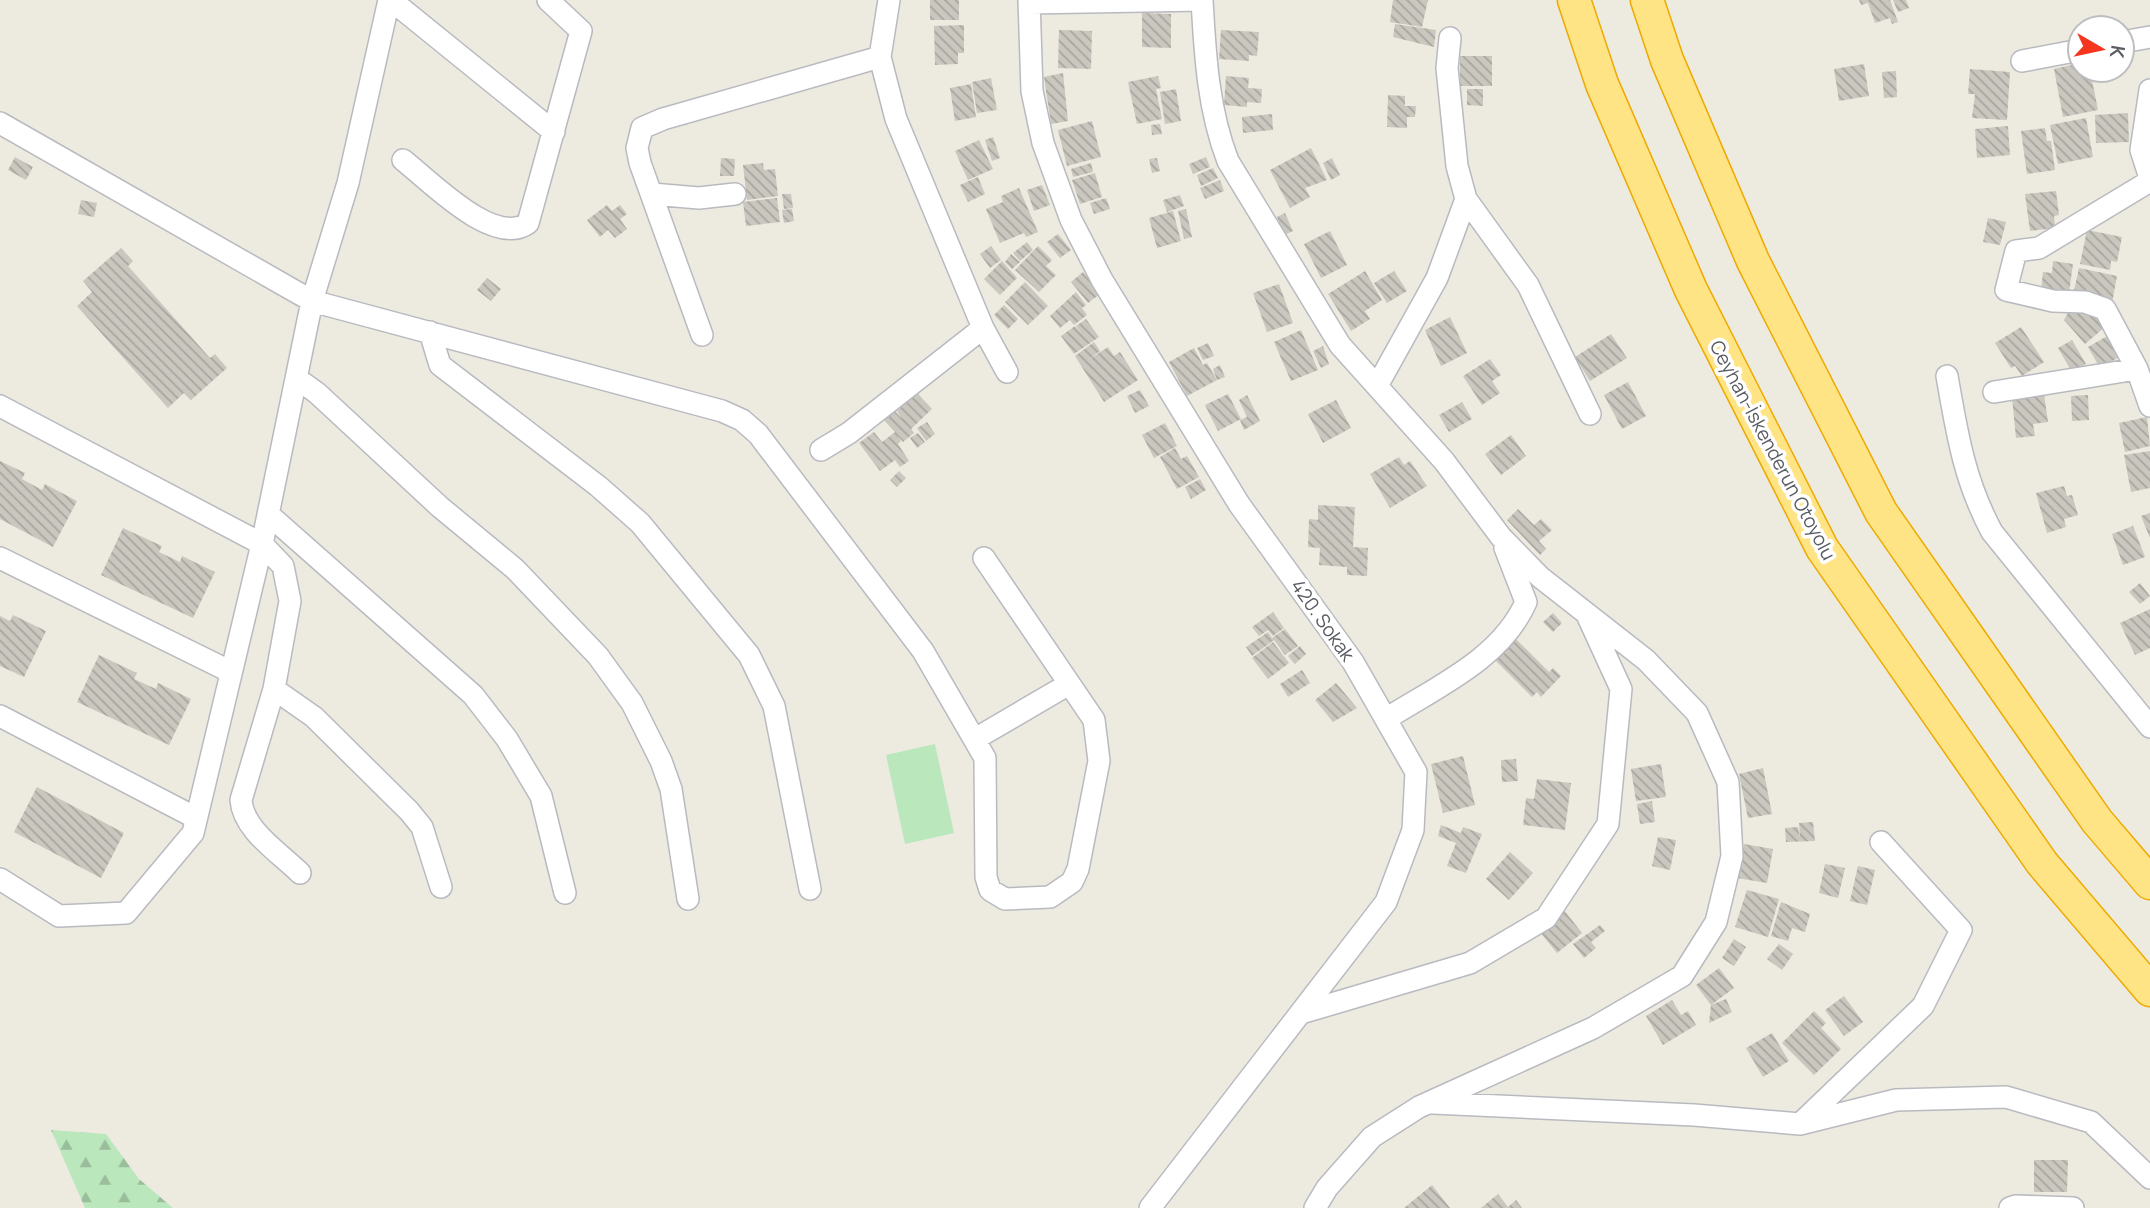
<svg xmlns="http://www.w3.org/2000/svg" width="2150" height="1208" font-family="Manrope,sans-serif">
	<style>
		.forest { fill: url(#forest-firs) }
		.garden { fill: #bae7bb }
		.building { fill: url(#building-back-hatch) }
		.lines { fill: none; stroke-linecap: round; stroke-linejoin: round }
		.minor-casing { stroke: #b8bac0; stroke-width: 24 }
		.highway-casing { stroke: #edaa00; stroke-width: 35 }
		.minor { stroke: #fff; stroke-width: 21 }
		.highway { stroke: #ffe485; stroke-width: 32 }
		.labels { text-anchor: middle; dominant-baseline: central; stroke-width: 7; stroke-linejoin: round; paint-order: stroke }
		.street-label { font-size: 19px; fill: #595c62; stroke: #fff }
	</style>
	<defs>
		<pattern id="forest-firs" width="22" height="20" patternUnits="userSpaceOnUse" patternTransform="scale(1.75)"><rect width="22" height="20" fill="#bae7bb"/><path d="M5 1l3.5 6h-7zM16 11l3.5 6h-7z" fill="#9abe9b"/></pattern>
		<pattern id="building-back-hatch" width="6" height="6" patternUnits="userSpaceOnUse" patternTransform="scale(1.75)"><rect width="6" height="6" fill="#cac7bf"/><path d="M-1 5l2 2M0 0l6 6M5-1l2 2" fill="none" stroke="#a7a59f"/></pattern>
	</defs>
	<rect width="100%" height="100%" fill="#edebe0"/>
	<path class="forest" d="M51,1130L106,1134L139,1179L173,1208H85Z"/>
	<path class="garden" d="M935,744L954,833L905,844L886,755Z"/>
	<path class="building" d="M930,0H959V20H930Z
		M1393,0H1428L1422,27L1390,22Z
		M1859,0H1890L1898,22L1892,24L1890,18L1875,23L1868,3L1861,5Z
		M1893,0H1906L1909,8L1898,12Z
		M1142,13L1171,14V48L1142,47Z
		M2097,18L2098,28H2088L2087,20Z
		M1395,24L1436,30L1434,47L1393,37Z
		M964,25V53H958V64L935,65L934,26Z
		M1059,30L1092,31L1091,69L1058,68Z
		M1221,30L1259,32L1257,56L1249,55V61L1219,59Z
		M1460,56H1492V86H1460Z
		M2080,63V70H2090L2098,110L2063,117L2054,69Z
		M1864,64L1869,96L1839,101L1834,69Z
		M1970,69L2010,72L2007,120L1972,118L1975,94H1968Z
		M1896,71L1897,97L1884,98L1882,72Z
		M1063,73L1068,121L1051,124L1044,77Z
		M1158,76L1161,88L1156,89L1162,119L1137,124L1128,82Z
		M1226,76L1249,78L1248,88L1262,89L1261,103L1247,102V107L1224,105Z
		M991,78L997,110L977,113L972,82Z
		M971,84L976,117L955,121L950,88Z
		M1176,89L1181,121L1165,124L1160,92Z
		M1467,89H1483V106L1467,105Z
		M1388,95L1405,96V106H1416L1415,117H1407V128L1387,127Z
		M2128,113L2129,142L2096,143L2095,115Z
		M1272,114L1273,130L1243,133L1242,117Z
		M2086,118L2093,157L2058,164L2050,125Z
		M1092,121L1101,157L1067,166L1058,130Z
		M1160,124L1162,134L1152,135L1151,125Z
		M2008,126L2010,155L1977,158L1975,129Z
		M2045,128L2047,141H2051L2055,170L2027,174L2021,131Z
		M993,137L1000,158L992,161L985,140Z
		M979,140L993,169L968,180L955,151Z
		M1311,148L1327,180L1305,188L1310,197L1290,208L1270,170Z
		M15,157L33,167L26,180L8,170Z
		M1206,157L1210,167L1193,174L1189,164Z
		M721,158L735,159L734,176H720Z
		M1157,158L1160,171L1152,173L1149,159Z
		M1332,158L1340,175L1331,180L1323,163Z
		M763,163L764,170L775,169L778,196L747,200L743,165Z
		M1091,163L1093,172L1073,177L1071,169Z
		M1213,168L1218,178L1201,186L1197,175Z
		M1095,173L1102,197L1080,204L1072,180Z
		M978,177L985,194L968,202L960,185Z
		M1220,180L1224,191L1205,199L1200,188Z
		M1042,185L1050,205L1034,211L1027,190Z
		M1019,188L1038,232L1026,237L1024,233L1000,243L986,209L1003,202L1001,196Z
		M2056,191L2059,215L2054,216L2055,228L2030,231L2025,194Z
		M782,194H791L793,208L784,209Z
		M1180,195L1184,206L1167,212L1163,200Z
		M777,198L780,222L746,226L743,202Z
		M1106,198L1110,209L1094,214L1090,203Z
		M81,200L97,203L94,217L78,214Z
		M607,205L612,211L620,205L627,214L620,219L627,229L615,238L608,230L600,237L587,220Z
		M792,209L794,221L784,223L782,210Z
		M1186,209L1192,237L1184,239L1178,211Z
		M1173,211L1181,241L1157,248L1149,218Z
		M1285,213L1293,231L1284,235L1277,217Z
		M1988,218L2006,222L2000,245L1983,242Z
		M2087,230L2122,237L2117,262L2111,261L2110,270L2080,264Z
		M1330,231L1347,265L1321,278L1304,244Z
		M1058,234L1071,250L1060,258L1047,242Z
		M1027,242L1033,250L1020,261L1013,253Z
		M991,246L1001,260L990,268L980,254Z
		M1038,246L1052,260L1046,266L1056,275L1039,292L1015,270Z
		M121,248L133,261L128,266L210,358L215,354L227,368L191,400L184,393L168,408L77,306L92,292L83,281Z
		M1011,254L1020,262L1012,269L1005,262Z
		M1002,261L1017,278L1000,295L984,279Z
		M2053,261L2073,264L2069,293L2041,290L2043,272L2052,273Z
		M2079,268L2117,276L2112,303L2073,295Z
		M1365,271L1382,300L1365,311L1370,319L1351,331L1328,294Z
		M1394,271L1407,291L1387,303L1374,283Z
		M1083,272L1100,294L1088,303L1071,282Z
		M487,278L501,289L491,301L477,290Z
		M1025,282L1048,306L1028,325L1005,302Z
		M1279,284L1293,323L1267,332L1253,293Z
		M1076,292L1086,305L1082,308L1087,315L1074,325L1070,320L1060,328L1050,316Z
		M1004,305L1018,319L1008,329L994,315Z
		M2072,305L2093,312L2105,327L2085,344L2064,320Z
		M1450,317L1467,353L1441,366L1425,330Z
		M1086,319L1099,337L1074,354L1061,336L1075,326L1082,334L1076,326Z
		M2021,327L2044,362L2022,376L2015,366L2011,368L1995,343Z
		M1301,330L1318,370L1291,381L1274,342Z
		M1611,334L1627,358L1590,381L1575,357Z
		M2109,335L2121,356L2100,368L2088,347Z
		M2072,340L2086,364L2072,372L2058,348Z
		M1094,342L1100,351L1088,360L1108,347L1114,356L1120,352L1138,380L1104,402L1075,356Z
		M1208,343L1214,356L1203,360L1197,348Z
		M1323,346L1329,364L1321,368L1313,351Z
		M1194,348L1203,365L1207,363L1217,380L1187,396L1169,362Z
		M1490,359L1501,375L1492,381L1500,393L1482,405L1463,376Z
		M1220,365L1225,377L1217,380L1213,369Z
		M1628,382L1646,416L1622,429L1604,395Z
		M1140,390L1149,406L1135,413L1127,396Z
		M917,393L932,409L911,429L914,433L903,442L897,435L901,441L898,444L909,461L900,467L895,460L880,471L859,443L874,432L882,442L895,432L884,420L895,411L902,419L897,411Z
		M1228,394L1241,419L1218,431L1205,405Z
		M2044,394L2048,422L2033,424L2035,436L2016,438L2012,398Z
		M1247,395L1260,421L1244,430L1240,420L1247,417L1239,400Z
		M2088,395L2089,420L2072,421L2071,396Z
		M1336,400L1351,428L1323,443L1308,414Z
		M1462,402L1472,419L1449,432L1439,415Z
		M2147,417L2150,446L2125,452L2119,423Z
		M927,422L935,434L926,441L917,428Z
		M1165,423L1177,446L1154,458L1142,435Z
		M918,433L925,442L917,448L910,438Z
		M1511,435L1526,456L1501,475L1485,454Z
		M1175,448L1181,459L1187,456L1199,477L1177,489L1160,457Z
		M2150,451V488L2131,492L2124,455Z
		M1399,457L1404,465L1410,461L1427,486L1390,508L1370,474Z
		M0,461L25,473L22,479L42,490L45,484L77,501L53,547L0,519Z
		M899,471L906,478L897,487L890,480Z
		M1200,479L1206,490L1191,499L1185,487Z
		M2064,486L2067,496L2072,495L2078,515L2064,519L2066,527L2047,533L2036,493Z
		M1318,505L1355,507L1353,547L1368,548L1367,576L1347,575V567L1319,565L1320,548L1308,547L1309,519L1318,520Z
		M1518,509L1534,525L1541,519L1552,530L1539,541L1546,549L1540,555L1507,520Z
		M2150,513V538L2141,516Z
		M2133,526L2145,557L2123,565L2112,534Z
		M123,528L162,546L159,552L180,562L182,556L215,572L193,618L101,575Z
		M2140,583L2150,596L2140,604L2129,592Z
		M2150,609V648L2135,655L2120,623Z
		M1273,612L1284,628L1273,636L1268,630L1259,636L1252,627Z
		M1553,613L1562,623L1553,632L1543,622Z
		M13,615L46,631L24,677L0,666V616L10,621Z
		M1285,629L1298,646L1285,655L1274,640L1252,656L1246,647L1268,632L1272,638Z
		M1515,638L1549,672L1553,668L1561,676L1541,697L1537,692L1532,697L1494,659Z
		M1273,642L1289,663L1268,679L1252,658Z
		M1300,646L1306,654L1295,664L1288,656Z
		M99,655L137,673L134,679L156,689L158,683L191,699L169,745L77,702Z
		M1302,670L1310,683L1288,697L1280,684Z
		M1336,683L1357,708L1333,722L1315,700Z
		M1463,756L1475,805L1443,813L1431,764Z
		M1516,759L1518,781L1502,782L1501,760Z
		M1661,764L1666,797L1636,801L1631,769Z
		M1763,768L1772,814L1748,818L1739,774Z
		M1537,779L1571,783L1565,830L1523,825L1526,798L1534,799Z
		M37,787L124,833L101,878L14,832Z
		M1652,801L1655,822L1640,824L1637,804Z
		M1813,822L1815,841L1786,842L1785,828L1798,827L1800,838L1799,823Z
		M1441,825L1461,833L1463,827L1482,834L1466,873L1447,866L1456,843L1438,836Z
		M1658,837L1676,840L1670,870L1652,866Z
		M1744,844L1773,849L1767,883L1737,878Z
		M1510,852L1533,873L1509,900L1486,879Z
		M1825,864L1845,868L1838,898L1819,893Z
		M1858,866L1875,870L1867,905L1850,901Z
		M1747,890L1779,899L1768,937L1735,927Z
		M1781,902L1810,914L1805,932L1792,928L1788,941L1771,936Z
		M1564,910L1582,933L1557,953L1539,931Z
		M1600,925L1605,931L1591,942L1596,948L1584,958L1573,944Z
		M1734,939L1746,947L1734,966L1722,958Z
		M1779,944L1793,954L1782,970L1767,959Z
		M1719,968L1734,988L1711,1005L1696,985Z
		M1844,996L1863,1022L1844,1036L1825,1010Z
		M1726,999L1732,1012L1709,1023L1711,1005Z
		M1672,1000L1681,1015L1688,1011L1696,1025L1663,1045L1646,1016Z
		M1814,1011L1826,1023L1821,1028L1841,1049L1814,1075L1782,1043Z
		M1772,1033L1789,1061L1763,1077L1746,1048Z
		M2034,1160H2068L2067,1192H2034Z
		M1432,1185L1450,1208H1404Z
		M1498,1194L1508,1207L1516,1200L1522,1208H1481Z"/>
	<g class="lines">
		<g class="minor-casing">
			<path id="minor" d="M391,0L554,132
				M889,0L880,57L896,119L983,328L1007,372
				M1029,0L1032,91L1043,143L1071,220L1102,280L1239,504L1353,662L1416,772L1413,830L1386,902L1150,1208
				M1202,0C1205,54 1208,110 1228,161L1340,345L1444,461L1501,537L1540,577L1646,660L1697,713L1728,782L1732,856L1716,922L1682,976L1593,1028L1419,1107L1372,1137L1327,1188L1315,1208
				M1029,3L1202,0
				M2122,42L2150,37
				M2022,61L2080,50
				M2150,90L2141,150L2150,178
				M0,123L312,301L722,411L742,420L758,434L923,651L985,758L986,877L990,890L1005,899L1050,897L1072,882L1078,869L1099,761L1094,720L984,558
				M403,160C430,181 494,248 528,223L581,31L548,0
				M2150,181L2039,248L2016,251L2006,290L2053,301L2085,302L2105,309L2137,369L2150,406
				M652,194L699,198L735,194
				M1466,199L1528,285L1590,414
				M430,332L440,365L598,486L640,523L749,655L774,706L810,889
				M702,335L640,163L637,148L642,128L663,119L880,57
				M1947,376C1957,433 1964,480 1992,532L2150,727
				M296,378L317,393L440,507L515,569L598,656L632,703L661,761L671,789L688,899
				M1377,386L1437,278L1466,199L1457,166L1447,68L1450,38
				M1994,392L2137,369
				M0,406L262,544L283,566L290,601L274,689L241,800C243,830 280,853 300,873
				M821,450L849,433L983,328
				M268,514L473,695L507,739L541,796L565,893
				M0,558L231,672
				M274,689L314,717L409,811L422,827L441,887
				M0,716L196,818
				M1386,719C1436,687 1501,659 1526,602L1505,548
				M975,739L1069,684
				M0,879L59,916L126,913L193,833L262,544L312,301L348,183L389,0
				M1301,1013L1470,963L1546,918L1608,824L1621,689L1588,617
				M1433,1103L1694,1115L1800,1124L1896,1100L2006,1097L2091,1122L2150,1178
				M1801,1123L1923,1006L1961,930L1881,842
				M2010,1208L2016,1206L2073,1208"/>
		</g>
		<g class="highway-casing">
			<path id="highway" d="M1574,0L1602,84L1691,290L1822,548L2042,863L2150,990
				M1647,0L1667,60L1753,261L1881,512L2097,821L2150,883"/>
		</g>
		<use href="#minor" class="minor"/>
		<use href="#highway" class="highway"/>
	</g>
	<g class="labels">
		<g class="street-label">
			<text transform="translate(1773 450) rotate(62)">Ceyhan-İskenderun Otoyolu</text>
			<text transform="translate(1323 620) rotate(55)">420. Sokak</text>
		</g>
	</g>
	<g transform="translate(2101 49) rotate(99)"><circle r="33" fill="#ffffff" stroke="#bdbec0" stroke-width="2"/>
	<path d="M0-5L12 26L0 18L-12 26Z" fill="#f5351d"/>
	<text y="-10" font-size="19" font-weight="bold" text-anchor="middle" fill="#595c62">K</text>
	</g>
</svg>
